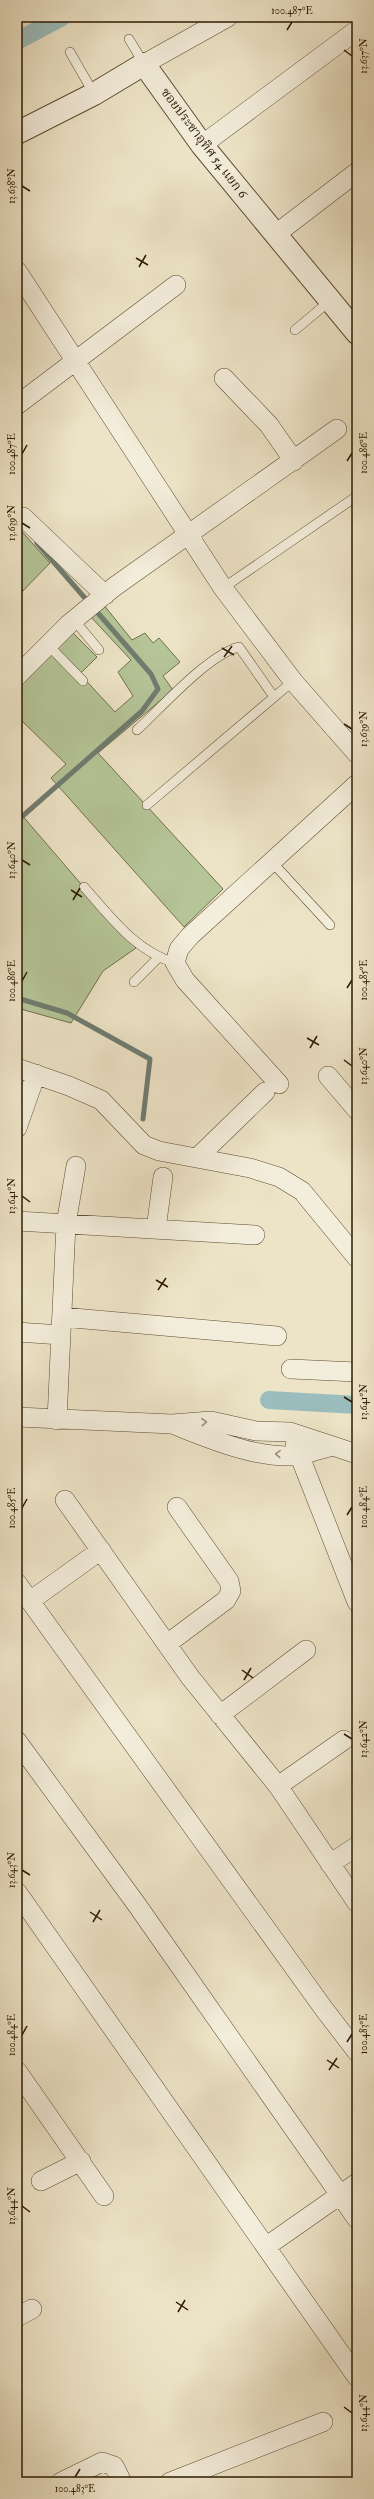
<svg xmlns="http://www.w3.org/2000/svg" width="374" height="2499" font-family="'IM FELL Double Pica','Noto Serif Thai',serif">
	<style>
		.green { fill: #b5c598; stroke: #71704c }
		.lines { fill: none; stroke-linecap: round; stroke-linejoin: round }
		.stream { stroke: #6f7c71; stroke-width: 5 }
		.canal { stroke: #9bbdbd; stroke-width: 18 }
		.service-casing { stroke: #5d4c32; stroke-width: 10 }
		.minor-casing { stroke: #5d4c32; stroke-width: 20 }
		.tertiary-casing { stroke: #5d4c32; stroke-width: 24 }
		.service { stroke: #f3eddb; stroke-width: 9 }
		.minor { stroke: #f3eddb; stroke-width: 19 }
		.tertiary { stroke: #f3eddb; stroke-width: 22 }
		.oneway { stroke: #9a8e78 }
		.ticks { fill: none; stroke: #2d1a00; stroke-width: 1.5 }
		.labels { text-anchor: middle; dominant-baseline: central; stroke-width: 3.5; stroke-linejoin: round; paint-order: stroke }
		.street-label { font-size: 13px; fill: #2d1a00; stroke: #f3eddb }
		.neatline { fill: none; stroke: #2d1a00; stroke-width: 1.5 }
		.ticks-label { font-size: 10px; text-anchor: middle; fill: #2d1a00 }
	</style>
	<rect width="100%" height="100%" fill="#ede4c7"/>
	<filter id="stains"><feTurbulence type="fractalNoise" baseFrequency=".005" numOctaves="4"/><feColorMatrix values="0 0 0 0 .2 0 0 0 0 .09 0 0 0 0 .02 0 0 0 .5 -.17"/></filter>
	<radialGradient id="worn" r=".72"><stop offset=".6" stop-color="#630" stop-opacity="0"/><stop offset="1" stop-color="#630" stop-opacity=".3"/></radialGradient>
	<path class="green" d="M17,526L50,563L17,597Z
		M103,604L132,640L145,633L153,643L159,638L180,662L163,676L173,690L98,753L223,889L184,927L51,778L66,764L17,716V682L69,629L97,657L80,674L115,712L133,696L118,672L131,660L89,615Z
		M20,813L136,948L103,971L71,1023L17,1008V816Z"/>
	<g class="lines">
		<path class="stream" d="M17,821L142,711L158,689L151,674L37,543
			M17,998L67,1013L150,1059L143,1119"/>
		<path class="canal" d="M17,41L62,17
			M269,1400L357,1405"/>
		<g class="service-casing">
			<path id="service" d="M129,39L144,64
				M70,52L94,94
				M295,330L331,300
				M223,588L357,496
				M74,620L99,650
				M48,645L83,681
				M137,730C162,707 208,655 239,647L274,697
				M147,805L293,681
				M272,862L330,925
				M84,887C111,917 135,951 175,963
				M134,982L158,958"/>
		</g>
		<g class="minor-casing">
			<path id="minor" d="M144,64L228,17
				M202,145L357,30
				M276,234L357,172
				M17,271L223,588L293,681L357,754
				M224,378L269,425L294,461
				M17,405L176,285
				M23,517L105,595
				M17,676L69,624L114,587L337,429
				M17,1068L69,1086L101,1100L144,1145L159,1151L250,1168L279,1177L302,1191L357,1258
				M328,1076L357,1110
				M279,1084L185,980L175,963L179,949L190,936L357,784
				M17,1128L36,1074
				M197,1158L265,1092
				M17,1221L255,1235
				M156,1229L163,1177
				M62,1317L277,1336
				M17,1332L61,1335
				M291,1369L357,1372
				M17,1417L172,1424
				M57,1420L66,1224L76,1166
				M295,1444L357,1602
				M330,1447C320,1449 310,1453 300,1455C260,1461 208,1438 172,1424L211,1421L256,1431L290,1432L357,1454
				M65,1500L190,1677L278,1786L357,1903
				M17,1583L324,2009L357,2052
				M30,1601L101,1550
				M167,1644L226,1600L231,1591L229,1581L177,1507
				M220,1715L306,1650
				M17,1741L137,1905L357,2219
				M278,1786L344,1740
				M330,1864L357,1846
				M17,1892L357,2377
				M17,2071L104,2196
				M41,2181L81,2161
				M267,2246L357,2183
				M17,2317L32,2309
				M61,2482L102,2462L114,2466L122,2482
				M170,2482L323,2422"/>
		</g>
		<g class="tertiary-casing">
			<path id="tertiary" d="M17,133L94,94L144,64L202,145L357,333"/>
		</g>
		<use href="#service" class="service"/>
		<use href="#minor" class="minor"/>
		<use href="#tertiary" class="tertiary"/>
	</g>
	<defs><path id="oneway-chevron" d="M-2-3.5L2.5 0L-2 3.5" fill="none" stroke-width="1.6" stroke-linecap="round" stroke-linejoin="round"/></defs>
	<g class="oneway">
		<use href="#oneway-chevron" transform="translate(204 1422) rotate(-4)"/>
		<use href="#oneway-chevron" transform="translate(278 1454) rotate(-178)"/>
	</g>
	<path class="ticks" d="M287,30L292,22M344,50L352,56M22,186L30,191M136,258L148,265M139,267L146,255M22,454L27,445M347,461L352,453M22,523L30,528M222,648L234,655M224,657L232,646M344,724L352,729M22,860L30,865M71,890L82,897M73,900L80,888M22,981L27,972M347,988L352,980M307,1038L319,1045M310,1048L317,1036M344,1060L352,1066M22,1196L30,1202M156,1280L168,1287M158,1290L166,1278M344,1397L352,1402M22,1508L27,1499M347,1515L352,1507M242,1670L253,1678M244,1680L251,1668M344,1734L352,1739M22,1870L30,1875M90,1912L102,1920M93,1922L100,1910M22,2035L27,2026M347,2042L352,2034M327,2060L339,2068M329,2070L337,2058M22,2206L30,2212M176,2302L188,2310M178,2312L185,2300M344,2407L352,2413M75,2477L80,2469"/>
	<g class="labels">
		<g class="street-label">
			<text transform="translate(204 143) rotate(53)">ซอยประชาอุทิศ 54 แยก 6</text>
		</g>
	</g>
	<rect width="374" height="2499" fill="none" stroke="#ede4c7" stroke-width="44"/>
	<rect x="22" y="22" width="330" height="2455" class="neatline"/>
	<g class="ticks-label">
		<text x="292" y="14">100.487°E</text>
		<text transform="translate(363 56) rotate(-90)" y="4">13.637°N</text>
		<text transform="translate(11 186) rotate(-90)" y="4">13.638°N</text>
		<text transform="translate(363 453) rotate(-90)" y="4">100.486°E</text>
		<text transform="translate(11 454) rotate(-90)" y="4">100.487°E</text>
		<text transform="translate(11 523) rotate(-90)" y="4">13.639°N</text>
		<text transform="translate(363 729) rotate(-90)" y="4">13.639°N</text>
		<text transform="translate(11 860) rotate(-90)" y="4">13.640°N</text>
		<text transform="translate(363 980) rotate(-90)" y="4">100.485°E</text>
		<text transform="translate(11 981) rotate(-90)" y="4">100.486°E</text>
		<text transform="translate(363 1066) rotate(-90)" y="4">13.640°N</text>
		<text transform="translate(11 1196) rotate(-90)" y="4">13.641°N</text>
		<text transform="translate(363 1402) rotate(-90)" y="4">13.641°N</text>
		<text transform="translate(363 1507) rotate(-90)" y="4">100.484°E</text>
		<text transform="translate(11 1508) rotate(-90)" y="4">100.485°E</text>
		<text transform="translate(363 1739) rotate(-90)" y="4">13.642°N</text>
		<text transform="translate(11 1870) rotate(-90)" y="4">13.643°N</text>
		<text transform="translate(363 2034) rotate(-90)" y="4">100.483°E</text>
		<text transform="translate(11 2035) rotate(-90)" y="4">100.484°E</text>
		<text transform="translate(11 2206) rotate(-90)" y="4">13.644°N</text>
		<text transform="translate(363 2413) rotate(-90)" y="4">13.644°N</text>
		<text x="75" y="2492">100.483°E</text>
	</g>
	<rect width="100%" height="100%" filter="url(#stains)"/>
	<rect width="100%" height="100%" fill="url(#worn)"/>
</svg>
